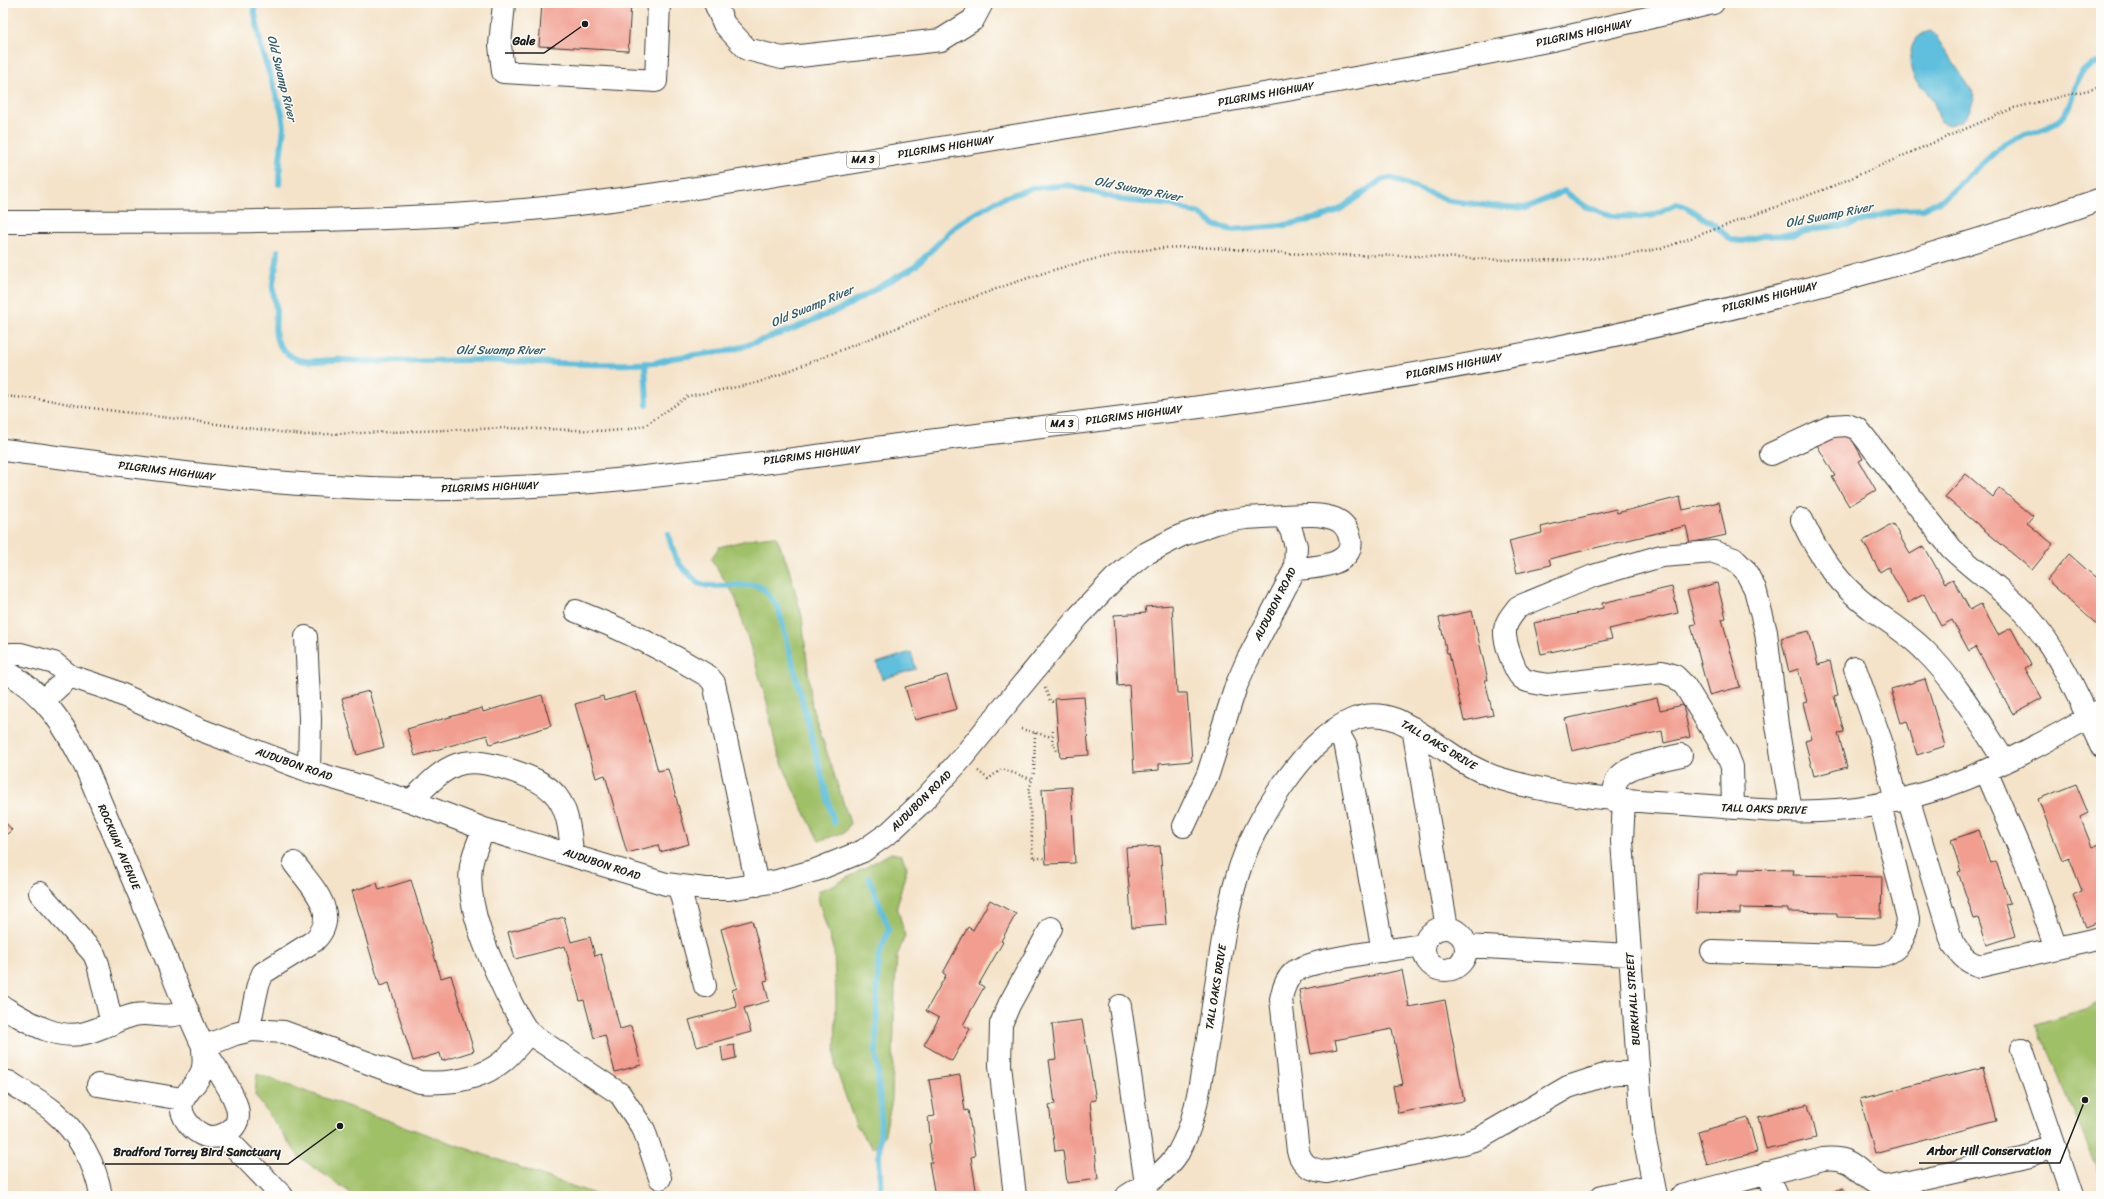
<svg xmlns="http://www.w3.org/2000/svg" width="2104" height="1199" font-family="Sriracha,sans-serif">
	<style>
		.green { fill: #a0c068; stroke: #5e6e42 }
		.water { fill: #5ebfdc; stroke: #3d6e7c }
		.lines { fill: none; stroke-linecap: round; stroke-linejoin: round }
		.stream { stroke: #5ebfdc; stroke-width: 6 }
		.building { fill: #f19d8f }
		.minor-casing { stroke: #3c3a36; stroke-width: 24 }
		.highway-casing { stroke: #3c3a36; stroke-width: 24 }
		.path { stroke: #3c3a36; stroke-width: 2.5; stroke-dasharray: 1 3; stroke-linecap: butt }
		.minor { stroke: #fff; stroke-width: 22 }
		.highway { stroke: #fff; stroke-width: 22 }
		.labels { text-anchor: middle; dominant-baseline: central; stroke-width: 3; stroke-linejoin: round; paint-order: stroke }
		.shield { fill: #fdfcf7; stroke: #605f5e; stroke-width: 1 }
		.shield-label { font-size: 10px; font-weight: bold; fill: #1c1c1c }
		.street-label { font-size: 11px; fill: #1c1c1c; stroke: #fdfcf7 }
		.water-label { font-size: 12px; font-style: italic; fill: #365d69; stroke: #fdfcf7 }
		.leader { fill: none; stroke: #1c1c1c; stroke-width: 1.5 }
		.callout-dot { fill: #1c1c1c; stroke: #fdfcf7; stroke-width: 1.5 }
		.callout-label { font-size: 12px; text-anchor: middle; font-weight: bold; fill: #1c1c1c; stroke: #fdfcf7; stroke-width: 3; stroke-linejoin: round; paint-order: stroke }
	</style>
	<rect width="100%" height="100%" fill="#fdfcf7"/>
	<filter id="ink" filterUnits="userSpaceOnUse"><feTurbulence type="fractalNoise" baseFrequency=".025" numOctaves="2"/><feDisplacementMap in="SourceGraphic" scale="8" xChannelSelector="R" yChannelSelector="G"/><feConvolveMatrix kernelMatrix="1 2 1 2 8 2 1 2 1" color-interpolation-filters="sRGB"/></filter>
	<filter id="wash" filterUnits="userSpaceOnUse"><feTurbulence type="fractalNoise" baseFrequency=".012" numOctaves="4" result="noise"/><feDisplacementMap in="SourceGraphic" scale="16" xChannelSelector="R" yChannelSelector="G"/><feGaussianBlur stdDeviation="0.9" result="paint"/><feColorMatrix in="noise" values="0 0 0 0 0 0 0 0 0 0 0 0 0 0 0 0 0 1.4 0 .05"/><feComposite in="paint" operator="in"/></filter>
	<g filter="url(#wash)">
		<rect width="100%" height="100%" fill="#f4e3c9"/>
		<path class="green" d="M776,536L788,566L802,616L812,707L850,823L845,832L819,841L792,787L776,748L767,702L735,596L711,559L719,547L755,538Z
			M891,853L901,855L907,867L897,906L905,936L897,956L895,986L892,1100L884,1137L873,1148L856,1126L835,1066L836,999L834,952L819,902L818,891L836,884Z
			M2101,1001V1176L2036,1024L2089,1008Z
			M257,1074L600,1196H350L348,1191L299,1157L255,1095Z"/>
		<path class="water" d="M1931,31L1935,35L1974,94C1975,99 1974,100 1972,104C1967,118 1965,121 1949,125L1940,121C1937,112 1935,102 1929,95C1926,89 1920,87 1916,81C1906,64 1907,35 1931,31Z
			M911,652L916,669L882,679L877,663Z"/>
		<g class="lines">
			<path class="stream" d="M253,3L261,47L282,113L284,127L280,159L279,184
				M278,251C278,262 274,272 273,284C272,293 276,301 276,310C276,328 271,341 288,354C303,367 326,358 344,360C388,364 432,360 477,360C536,361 596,367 655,363L672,358L726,351L742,347L785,332L843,308L916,266L953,228L964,220L998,200L1032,188L1068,185L1122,200L1172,205L1200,214L1216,226L1233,230L1281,226L1323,217L1339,210L1381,180L1390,178L1450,201L1490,206L1526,208L1564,191L1586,207L1615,216L1640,217L1654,215L1676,204L1684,206L1712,223L1731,240L1743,241L1762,236L1792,235L1817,228L1847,225L1900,210L1923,209L1945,198L2005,143C2023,132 2048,133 2062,117C2079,98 2069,69 2101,62
				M645,363L647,405
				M668,534L675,556L681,566L698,583L709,586L755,585L764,589L778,607L834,823
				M869,878L889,929L878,958L876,1052L881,1110L879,1157L881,1196"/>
		</g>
		<g id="blocks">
			<path class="building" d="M542,3H631L628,51L539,46Z
				M1846,428L1863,459L1859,461L1876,490L1849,506L1832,477L1835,476L1817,445Z
				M1966,474L1993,497L1999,488L2033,516L2027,523L2053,544L2032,570L1945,497Z
				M1680,497L1683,510L1719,502L1726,535L1690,543L1686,526L1549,559L1551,565L1517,573L1509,541L1542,533L1541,527L1616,509L1617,513Z
				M1893,524L1910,554L1924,546L1945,583L1953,579L1970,610L1981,604L1998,635L2011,628L2031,665L2025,668L2042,698L2013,714L1976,647L1969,651L1952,620L1941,626L1924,594L1908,603L1888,567L1880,572L1863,541Z
				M2069,554L2095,577L2099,572L2101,574V628L2047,580Z
				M1717,583L1726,618L1722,619L1740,687L1709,695L1691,625L1696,624L1687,591Z
				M1672,587L1678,613L1609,629L1612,639L1541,654L1534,623L1603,608L1602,603Z
				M1172,605L1177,693H1187L1192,761L1159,764V770L1134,772L1129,685L1118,686L1114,615L1146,613L1145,607Z
				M1472,611L1488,680H1485L1493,715L1464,721L1449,653H1447L1439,618Z
				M1809,631L1818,665L1830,661L1838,695L1834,696L1844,732L1838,733L1847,767L1814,776L1805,741L1812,739L1803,703L1807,702L1798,669L1789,672L1781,638Z
				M947,675L957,709L915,720L905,687Z
				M1925,679L1945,746L1917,755L1907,721L1901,723L1891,689Z
				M369,691L384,747L357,755L342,698Z
				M636,692L658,771L668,769L689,844L660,852L658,845L627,853L605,775L596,778L575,704L603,696L604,701Z
				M542,695L551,726L490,744L487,735L415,756L407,729L482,708L483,712Z
				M1084,697L1089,755L1060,757L1055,699Z
				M1657,698L1660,710L1683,705L1690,737L1664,743L1662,731L1572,751L1565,719Z
				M2076,784L2088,813L2080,817L2092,847L2100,844L2101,845V921L2086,927L2073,895L2082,891L2069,857L2062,860L2038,799Z
				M1071,787L1075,863L1046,864L1042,789Z
				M3,820L12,830L3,837Z
				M1979,830L1990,863L1996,861L2010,903L2005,904L2015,936L1987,945L1978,918L1974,919L1958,872L1961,871L1951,840Z
				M1160,846L1166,925L1132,928L1126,848Z
				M1739,869L1794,870L1793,875L1882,877L1881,918L1837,917V913L1788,912V909L1740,908V914L1696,913L1698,873L1739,874Z
				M411,880L441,978L451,975L474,1051L442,1061L440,1053L413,1061L389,983L380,986L352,891L377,883L379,890Z
				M990,900L1016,914L1001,941L1003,942L979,984L984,987L963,1025L970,1029L952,1061L924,1045L939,1018L926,1011L946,975L943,973L968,927L973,930Z
				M564,917L571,942L590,937L595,956L601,954L620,1029L631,1026L641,1065L615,1072L605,1035L594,1038L584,1000L580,1001L565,946L515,959L508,932Z
				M752,920L768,980L764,981L769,1001L744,1008L751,1032L697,1047L689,1020L737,1007L732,990L737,988L721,929Z
				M1402,970L1409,1007L1445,1000L1464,1101L1398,1113L1393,1086L1403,1084L1392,1029L1335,1040L1337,1049L1311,1054L1299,990Z
				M1082,1020L1096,1100L1090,1101L1098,1179L1067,1183L1063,1150L1055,1151L1049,1105L1055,1104L1049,1060L1056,1059L1052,1024Z
				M734,1045L736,1058L723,1061L721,1047Z
				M1983,1067L1997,1121L1875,1153L1860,1099Z
				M960,1075L965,1111L968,1110L975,1156L971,1157L977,1196H935L929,1162H932L929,1144L931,1143L928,1117L935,1116L929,1080Z
				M1808,1104L1816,1138L1766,1150L1758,1117Z
				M1748,1118L1757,1152L1707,1165L1698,1132Z
				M1843,1187L1847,1196H1824Z"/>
		</g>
	</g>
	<g filter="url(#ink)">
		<use href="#blocks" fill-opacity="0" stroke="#3c3a36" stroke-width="1"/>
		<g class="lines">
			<g class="minor-casing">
				<path id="minor" d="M504,3L500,45L503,72L656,81L659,3
					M715,3L724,24L747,49L782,58L941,40L973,20L982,3
					M1771,454L1832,426L1847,425L1858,429L1951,548C1974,571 2003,589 2026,614C2060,652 2080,700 2101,746
					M1283,516C1300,515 1320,513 1335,519C1344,523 1348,529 1350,538C1356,566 1313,568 1295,569
					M1802,520C1818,555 1839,585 1870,608C1888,622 1909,634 1925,651C1957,682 1980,724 2005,762
					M576,611C623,629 665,650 708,676L714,683L757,885
					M306,637L310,719L309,771
					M3,656L11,654H21L54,663L70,676L109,689L201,730L309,771L411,801L484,829L666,884L705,889H729L777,881L816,870L863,851L890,832L922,802L962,758L1078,617L1114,579L1143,555L1180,536L1219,522L1246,518L1283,516L1291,530L1296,546L1295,569L1247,661L1236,686L1208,774L1184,826
					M1855,668L1881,741L1896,801
					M3,670C46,693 66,728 87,770C112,830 138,891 163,951C176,983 188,1015 203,1046C212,1065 238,1095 238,1115C238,1132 215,1142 201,1134C196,1131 191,1128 188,1123C170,1099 195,1091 202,1071C205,1064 203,1054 203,1047
					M43,701L70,676
					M1413,728L1447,928
					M1336,729L1346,747L1383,951
					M1986,771L2027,866L2056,948
					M1908,798L1952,942C1960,955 1966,962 1980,966L2101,938
					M1613,800C1615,792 1614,781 1620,776C1631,764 1665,759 1681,755
					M1624,800L1622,841L1641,1109L1644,1136L1656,1196
					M411,801C425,788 438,772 456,765C472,759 489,764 504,768C558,785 568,798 572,854
					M1733,808L1732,767L1727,754L1685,686L1675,676L1662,672L1547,685C1539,683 1527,683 1521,677C1514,670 1504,641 1505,631C1505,622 1513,614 1518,607L1593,576L1661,556L1714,552L1734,559L1745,570L1755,589L1766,632L1777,725L1791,811
					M679,887L705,986
					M40,893L94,954L98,964L112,1024
					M1424 949a21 21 0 1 1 42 0a21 21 0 1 1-42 0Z
					M1424,945C1397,949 1312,958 1294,972C1286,979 1283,988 1281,999L1298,1151C1302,1166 1312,1170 1327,1172L1464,1143L1480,1138L1568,1087L1608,1074L1638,1071
					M1466,946L1630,955
					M1712,951L1876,956C1898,954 1906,938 1908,919L1880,804
					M1120,1006L1146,1184
					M3,1007C27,1021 57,1041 85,1033C102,1029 118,1019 134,1015C154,1011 164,1021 188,1011
					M248,1031L258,985L263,973L314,941C342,914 311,886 294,863
					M529,1033L620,1094L644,1130L660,1178
					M203,1047L235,1034L252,1030L284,1032L420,1082C449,1084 480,1080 503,1061C513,1053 521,1042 529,1033C519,1020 512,1005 505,991C488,955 466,907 471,866C473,853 479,841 484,829
					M2022,1049L2072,1196
					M3,1081L9,1082C23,1092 40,1100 53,1111C78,1132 96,1164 101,1196
					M98,1085L182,1099
					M223,1135L282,1196
					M1766,1173L1776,1196
					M1015,1196L1000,1065L1001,1024L1009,1005L1051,928
					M1127,1196C1145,1185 1166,1172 1178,1153C1195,1124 1199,1089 1205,1056C1216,997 1220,935 1237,877C1247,843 1265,810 1285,782C1303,757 1325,731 1354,719C1389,705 1417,732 1445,750C1461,761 1479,772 1498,778C1559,797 1621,800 1684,804C1729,807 1774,813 1819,811C1925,807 2011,763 2101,710
					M1602,1196L1653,1185
					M1682,1196L1823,1159C1861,1155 1859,1182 1887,1187L2030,1155L2055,1146"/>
			</g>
			<g class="highway-casing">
				<path id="highway" d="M3,222C168,221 333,224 497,212C568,207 639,197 709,186L1202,105L1412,68L1552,40L1713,3
					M3,450C137,467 272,487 408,489C589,492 771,461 951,438C1082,422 1213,407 1343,386C1599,345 1857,285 2101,199"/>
			</g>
			<path class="path" d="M3,396L49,400L84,407L303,435L505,428L611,431L630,429L646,425L688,396L753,384L768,379C821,358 875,337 928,315C1001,286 1086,254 1164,248C1204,245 1245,251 1285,253C1328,256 1371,255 1415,256C1496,259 1591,268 1669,246L1828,188L2014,108L2101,87
				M1045,688L1050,701L1054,702
				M1021,729L1052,737
				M1053,731L1052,742L1057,751
				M1035,733L1034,772L1029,791L1033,858H1044
				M978,771L988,779L1002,769L1031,779"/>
			<use href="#minor" class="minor"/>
			<use href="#highway" class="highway"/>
		</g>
	</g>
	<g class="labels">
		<g class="shield">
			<rect x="847" y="152" width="32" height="16" rx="3"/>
			<rect x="1046" y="416" width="32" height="16" rx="3"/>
		</g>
		<g class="shield-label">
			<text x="863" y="160">MA 3</text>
			<text x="1062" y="424">MA 3</text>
		</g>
		<g class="street-label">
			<text transform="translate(1584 33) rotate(-12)">PILGRIMS HIGHWAY</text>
			<text transform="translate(1266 94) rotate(-10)">PILGRIMS HIGHWAY</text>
			<text transform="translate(946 147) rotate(-9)">PILGRIMS HIGHWAY</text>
			<text transform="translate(1770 297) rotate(-14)">PILGRIMS HIGHWAY</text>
			<text transform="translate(1454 366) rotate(-11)">PILGRIMS HIGHWAY</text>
			<text transform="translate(1134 415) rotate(-7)">PILGRIMS HIGHWAY</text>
			<text transform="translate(812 455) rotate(-7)">PILGRIMS HIGHWAY</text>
			<text transform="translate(167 471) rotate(7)">PILGRIMS HIGHWAY</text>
			<text transform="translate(490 487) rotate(-2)">PILGRIMS HIGHWAY</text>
			<text transform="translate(1275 604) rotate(-63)">AUDUBON ROAD</text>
			<text transform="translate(1439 745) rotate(31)">TALL OAKS DRIVE</text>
			<text transform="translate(294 764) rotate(19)">AUDUBON ROAD</text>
			<text transform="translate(921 801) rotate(-45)">AUDUBON ROAD</text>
			<text transform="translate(1764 809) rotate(2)">TALL OAKS DRIVE</text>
			<text transform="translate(119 847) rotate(67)">ROCKWAY AVENUE</text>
			<text transform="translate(602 864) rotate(18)">AUDUBON ROAD</text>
			<text transform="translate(1216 987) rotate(-81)">TALL OAKS DRIVE</text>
			<text transform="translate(1633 999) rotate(-94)">BURKHALL STREET</text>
		</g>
		<g class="water-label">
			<text transform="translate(282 78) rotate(76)">Old Swamp River</text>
			<text transform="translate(1138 189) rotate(11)">Old Swamp River</text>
			<text transform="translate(1829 215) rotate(-11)">Old Swamp River</text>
			<text transform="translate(812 306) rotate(-23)">Old Swamp River</text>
			<text x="500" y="350">Old Swamp River</text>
		</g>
	</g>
	<path class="leader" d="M585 24L544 53H505M2085 1100L2060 1163H1919M340 1126L288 1164H105"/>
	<g class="callout-dot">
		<circle cx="585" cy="24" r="4"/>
		<circle cx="2085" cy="1100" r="4"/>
		<circle cx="340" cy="1126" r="4"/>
	</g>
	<g class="callout-label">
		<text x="524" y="45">Gale</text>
		<text x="1989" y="1155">Arbor Hill Conservation</text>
		<text x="197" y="1156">Bradford Torrey Bird Sanctuary</text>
	</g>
	<rect width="2104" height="1199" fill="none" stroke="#fdfcf7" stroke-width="16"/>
</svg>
